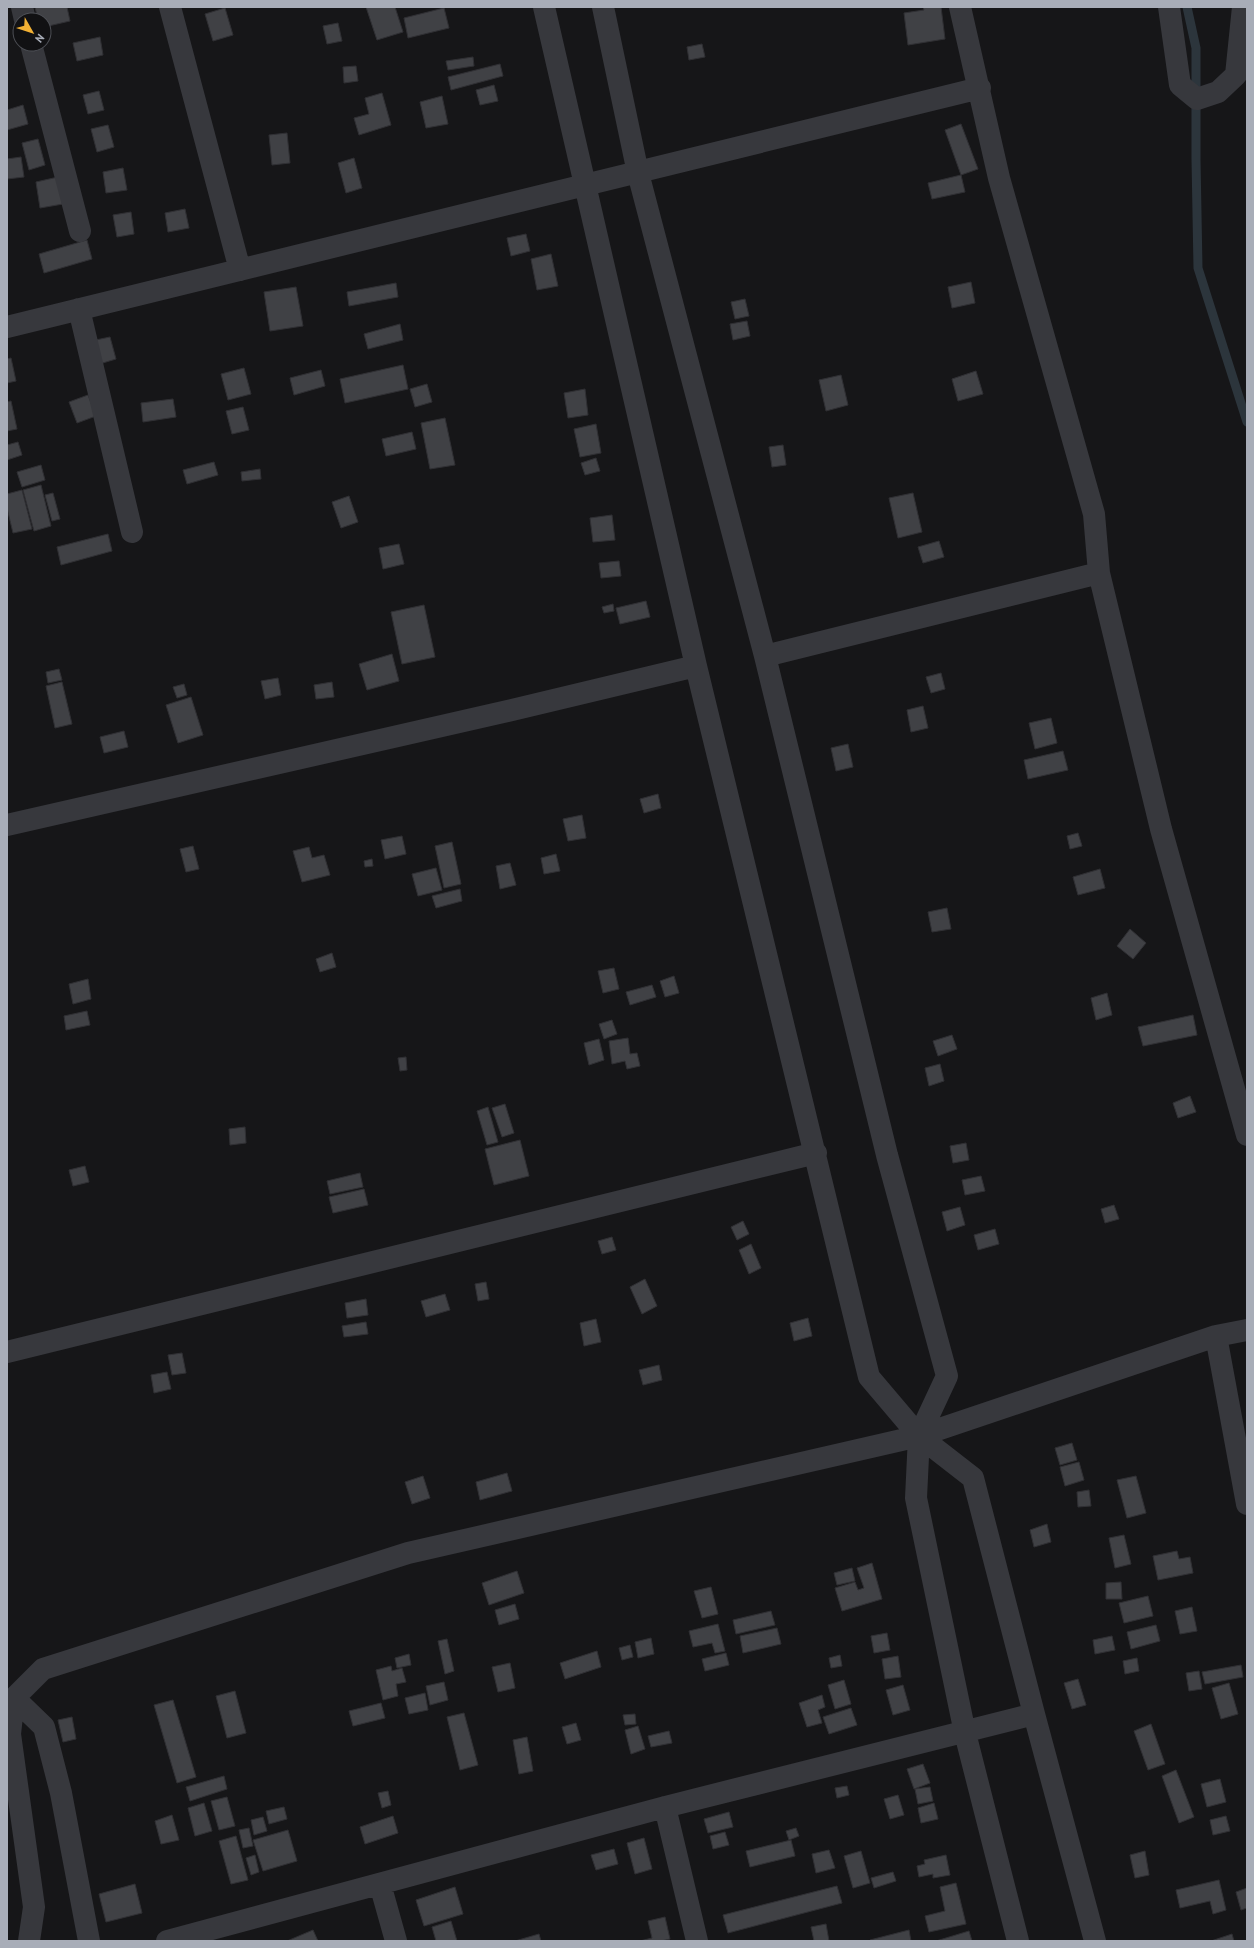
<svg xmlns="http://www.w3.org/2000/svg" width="1254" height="1948" font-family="'PT Sans',sans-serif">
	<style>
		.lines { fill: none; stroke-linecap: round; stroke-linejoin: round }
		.stream { stroke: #2c353c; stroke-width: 9 }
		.building { fill: #404145; stroke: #303034 }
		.minor { stroke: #37383d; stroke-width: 22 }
	</style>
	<rect width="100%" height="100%" fill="#161618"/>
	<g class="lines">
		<path class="stream" d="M1187,7L1196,48V159L1198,268L1247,422"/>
	</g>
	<path class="building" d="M35,7H67L70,21L44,27V20H38Z
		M366,7H395L403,32L377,40Z
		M923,7H941L945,39L908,45L904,13L924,10Z
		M225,8L233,35L213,41L205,14Z
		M444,8L449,28L408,38L404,18Z
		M338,23L342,41L327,44L323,26Z
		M100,37L103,55L77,61L73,43Z
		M702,44L705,57L689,60L687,47Z
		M473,57L474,66L448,70L446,61Z
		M500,64L503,76L451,90L448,77Z
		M356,66L358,81L344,83L343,67Z
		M494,85L498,101L480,105L476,90Z
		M99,91L104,110L88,114L83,95Z
		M382,93L391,125L359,135L354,118L369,114L365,98Z
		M442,96L448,124L426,128L420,102Z
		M23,105L28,124L7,130V110Z
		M961,124L978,169L961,175L945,130Z
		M108,125L114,147L97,152L91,129Z
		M287,133L290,163L272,165L269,135Z
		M38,139L45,165L29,170L22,143Z
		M21,157L24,177L7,179V159Z
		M354,158L362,188L346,193L338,163Z
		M123,168L127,190L106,193L103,172Z
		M961,175L965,192L932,199L928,183Z
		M58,177L63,204L40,208L36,182Z
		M185,209L189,228L168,232L165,213Z
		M131,212L134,234L117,237L113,215Z
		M526,234L530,251L511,256L507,238Z
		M87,240L92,259L44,273L39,254Z
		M551,254L558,286L537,290L531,259Z
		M971,282L975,303L952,308L948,287Z
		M396,283L398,297L349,306L347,292Z
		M296,287L303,326L270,331L264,292Z
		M745,299L749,316L735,319L731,302Z
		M747,321L750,336L733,340L730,324Z
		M400,324L403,340L368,349L364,334Z
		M110,337L116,359L96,365L91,341Z
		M11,358L16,381L7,383V359Z
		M403,365L408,389L345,403L340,379Z
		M244,368L251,394L228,400L221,374Z
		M321,370L325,386L294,395L290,378Z
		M976,371L983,394L958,401L952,379Z
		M841,375L848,405L826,411L819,380Z
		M427,384L432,402L415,407L410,389Z
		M585,389L588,415L568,418L564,393Z
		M88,395L96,416L77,423L69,402Z
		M173,399L176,417L143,422L141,403Z
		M11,401L17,429L7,431V402Z
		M243,407L249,430L232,434L226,411Z
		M445,418L455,465L430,469L421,423Z
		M596,424L601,453L580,457L574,429Z
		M412,432L416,449L386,456L382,439Z
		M18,442L22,455L7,460V445Z
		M783,445L786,465L772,467L769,447Z
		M596,458L600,471L585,475L581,463Z
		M214,462L218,475L187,484L183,470Z
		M41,465L45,480L22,487L17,472Z
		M260,469L261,479L242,481L241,472Z
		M41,485L51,526L34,531L23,490Z
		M22,490L32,529L13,533L7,508V494Z
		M53,493L60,519L52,521L45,495Z
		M913,493L922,532L898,538L889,498Z
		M349,496L358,522L341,528L332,502Z
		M612,515L615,540L593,542L590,518Z
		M108,534L112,551L61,565L57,547Z
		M939,541L944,557L923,563L918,547Z
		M399,544L404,564L383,569L379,548Z
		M619,561L621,576L601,578L599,563Z
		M646,601L650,617L620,624L616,608Z
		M613,604L614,611L604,613L602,607Z
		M424,605L435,657L402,664L391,612Z
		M392,654L399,681L367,690L359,664Z
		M59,669L62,680L48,683L46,672Z
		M941,673L945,689L931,693L926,677Z
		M278,678L281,695L265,699L261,681Z
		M62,682L72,724L55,728L46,686Z
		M332,682L334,697L316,699L314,685Z
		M184,684L187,695L177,698L173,687Z
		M191,697L203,735L178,743L166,705Z
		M923,706L928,728L911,732L907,710Z
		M1051,718L1057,743L1035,749L1029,723Z
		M124,731L128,747L104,753L100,737Z
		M848,744L853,767L836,771L831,748Z
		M1063,751L1068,770L1028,779L1024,760Z
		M658,794L661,808L644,813L640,799Z
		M582,815L586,838L568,841L563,819Z
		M1078,833L1082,846L1070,849L1067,836Z
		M402,836L406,854L385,859L381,840Z
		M452,842L461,884L444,888L435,846Z
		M193,846L199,869L186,872L180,849Z
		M309,847L312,858L324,855L330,875L302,882L293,851Z
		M556,854L560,871L544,874L541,858Z
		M372,859L373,866L365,867L364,861Z
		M510,863L516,885L500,889L496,866Z
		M436,868L442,890L418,896L412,874Z
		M1100,869L1105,888L1078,895L1073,877Z
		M460,889L462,901L436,908L432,896Z
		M947,908L951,929L932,932L928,912Z
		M1130,929L1146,943L1133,959L1117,946Z
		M332,953L336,967L320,972L316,959Z
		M614,968L619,989L603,993L598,971Z
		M674,976L679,993L665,997L660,981Z
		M88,979L91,999L73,1004L69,984Z
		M652,985L656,997L630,1005L626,992Z
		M1107,993L1112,1015L1096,1020L1091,998Z
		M87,1011L90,1025L66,1030L64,1016Z
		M1193,1015L1197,1035L1143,1046L1138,1027Z
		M612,1020L617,1034L604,1039L599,1024Z
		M952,1035L957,1049L938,1056L933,1041Z
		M628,1038L630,1054L637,1053L640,1066L627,1069L625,1061L612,1064L609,1041Z
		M599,1039L604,1060L589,1065L584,1043Z
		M406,1057L407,1070L400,1071L398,1058Z
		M940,1064L944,1081L929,1086L925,1068Z
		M1190,1096L1196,1112L1178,1118L1173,1103Z
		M505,1104L514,1133L502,1137L492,1108Z
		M488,1107L498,1142L487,1145L477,1111Z
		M245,1127L246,1143L230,1145L229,1129Z
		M520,1140L529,1176L494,1185L485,1149Z
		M966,1143L969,1160L953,1163L950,1146Z
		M85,1166L89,1182L73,1186L69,1170Z
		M360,1173L363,1187L330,1194L327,1181Z
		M981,1176L985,1191L965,1195L962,1180Z
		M364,1189L368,1205L333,1213L329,1197Z
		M1114,1205L1119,1219L1105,1223L1101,1209Z
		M960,1207L965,1225L947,1231L942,1212Z
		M743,1221L749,1234L737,1240L731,1227Z
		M995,1229L999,1244L978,1250L974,1235Z
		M612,1237L616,1250L602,1254L598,1241Z
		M751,1244L761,1268L749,1274L739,1250Z
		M645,1279L657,1306L642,1314L630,1287Z
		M486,1282L489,1299L478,1301L475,1284Z
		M445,1294L450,1310L426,1317L421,1301Z
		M366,1299L368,1315L347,1318L345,1303Z
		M808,1318L812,1336L794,1341L790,1323Z
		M596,1319L601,1342L584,1346L580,1323Z
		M366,1322L368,1334L344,1337L342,1326Z
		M182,1353L186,1373L172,1375L168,1355Z
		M659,1365L662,1380L643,1385L639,1370Z
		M167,1372L171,1389L154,1393L151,1375Z
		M1072,1443L1077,1460L1060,1465L1055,1448Z
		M1079,1462L1084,1480L1065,1486L1060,1467Z
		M507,1473L512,1491L480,1500L476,1482Z
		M423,1476L430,1498L412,1504L405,1482Z
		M1136,1476L1146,1513L1127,1518L1117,1480Z
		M1089,1490L1091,1506L1078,1507L1077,1492Z
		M1047,1524L1051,1542L1034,1547L1030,1530Z
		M1124,1535L1131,1564L1115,1568L1109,1538Z
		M1177,1551L1179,1559L1190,1557L1193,1573L1158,1580L1153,1556Z
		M872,1563L882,1599L842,1611L835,1588L855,1582L858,1590L864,1588L857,1568Z
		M852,1568L855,1581L837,1585L834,1573Z
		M517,1571L524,1593L489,1605L482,1583Z
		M1121,1582L1122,1599H1106V1583Z
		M711,1587L718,1614L702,1618L694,1591Z
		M1148,1596L1153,1616L1124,1623L1119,1603Z
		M515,1604L519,1619L499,1625L495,1610Z
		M1192,1607L1197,1631L1180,1634L1175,1611Z
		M771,1611L775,1625L736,1634L733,1620Z
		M718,1624L725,1651L715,1653L712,1643L693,1647L689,1631Z
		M1156,1625L1160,1641L1131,1649L1127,1632Z
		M777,1628L781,1644L743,1653L740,1636Z
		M887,1633L890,1650L874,1653L871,1636Z
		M1112,1636L1115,1650L1095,1654L1093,1640Z
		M651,1638L654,1654L638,1658L635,1642Z
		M447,1639L454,1671L445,1674L438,1641Z
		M630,1645L633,1657L622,1660L619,1648Z
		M597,1651L601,1667L565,1679L560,1663Z
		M726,1653L729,1665L705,1671L702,1659Z
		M409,1654L411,1665L397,1668L395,1658Z
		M840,1655L842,1666L831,1668L829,1658Z
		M898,1656L901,1677L885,1679L882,1659Z
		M1137,1658L1139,1671L1125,1674L1123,1661Z
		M510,1663L515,1688L498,1692L492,1667Z
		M1241,1665L1243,1677L1205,1684L1202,1672Z
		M391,1666L392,1671L402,1668L406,1682L396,1684L398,1696L383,1700L376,1670Z
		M1199,1671L1202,1689L1189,1691L1186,1673Z
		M1078,1679L1086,1705L1072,1709L1064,1683Z
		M844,1680L851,1704L835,1709L828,1685Z
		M444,1682L448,1700L430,1705L426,1686Z
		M1229,1683L1238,1714L1221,1719L1212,1688Z
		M903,1685L910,1710L893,1715L886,1690Z
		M235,1691L246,1733L227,1738L216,1696Z
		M425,1693L428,1710L409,1714L405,1698Z
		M822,1695L825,1707L818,1710L822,1723L807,1727L799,1703Z
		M173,1700L196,1777L177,1783L154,1705Z
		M381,1703L385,1718L353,1726L349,1711Z
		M851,1708L857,1725L829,1734L823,1717Z
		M464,1713L478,1765L460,1770L447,1717Z
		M635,1714L636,1724L625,1725L623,1715Z
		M72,1717L76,1739L63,1742L58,1720Z
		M576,1723L581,1740L567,1744L562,1727Z
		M1151,1724L1165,1764L1148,1770L1134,1731Z
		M638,1726L645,1749L631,1754L625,1730Z
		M669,1731L672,1743L651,1747L648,1736Z
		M527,1737L533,1771L519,1774L513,1740Z
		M923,1764L930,1783L914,1789L907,1769Z
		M1176,1770L1194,1817L1179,1823L1162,1776Z
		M224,1776L227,1789L190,1801L186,1787Z
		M1220,1779L1226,1802L1207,1807L1201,1784Z
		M847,1786L849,1795L837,1798L835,1788Z
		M930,1787L933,1801L918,1804L915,1789Z
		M388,1791L391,1805L382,1808L378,1793Z
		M898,1795L904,1815L890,1819L884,1799Z
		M227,1797L235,1826L219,1830L211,1801Z
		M204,1803L212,1831L195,1836L188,1808Z
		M934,1803L938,1819L921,1823L918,1808Z
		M284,1807L287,1819L269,1824L266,1811Z
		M729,1812L733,1827L708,1833L704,1819Z
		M172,1815L179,1840L161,1844L155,1821Z
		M393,1816L398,1833L365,1844L360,1827Z
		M1226,1816L1230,1831L1213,1835L1210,1820Z
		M263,1817L267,1831L254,1835L251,1820Z
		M249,1828L253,1846L243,1848L239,1830Z
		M796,1828L799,1836L789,1840L786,1831Z
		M288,1830L297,1861L263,1871L253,1840Z
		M725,1832L729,1845L713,1849L710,1836Z
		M236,1836L248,1880L231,1884L219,1841Z
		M644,1838L652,1869L635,1874L627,1843Z
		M791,1840L795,1856L750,1867L746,1851Z
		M614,1849L618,1864L596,1870L591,1855Z
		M829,1850L835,1868L816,1873L812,1854Z
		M861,1851L870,1883L853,1888L844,1856Z
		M1145,1851L1149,1875L1135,1878L1130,1855Z
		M255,1855L259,1872L251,1875L246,1858Z
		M946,1855L950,1875L933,1878V1874L919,1877L917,1866L925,1864L924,1860Z
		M893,1872L896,1881L874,1888L871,1878Z
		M1219,1880L1226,1910L1213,1914L1210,1901L1180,1908L1176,1890Z
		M956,1883L966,1924L929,1932L925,1916L945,1911L940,1887Z
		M135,1884L142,1913L106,1922L99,1894Z
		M837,1886L842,1903L728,1933L723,1915Z
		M455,1887L463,1914L424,1926L416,1900Z
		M1247,1888V1908L1241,1910L1236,1892Z
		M665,1917L670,1939L661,1941H640L652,1938L648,1921Z
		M451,1921L457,1941H436L432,1927Z
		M826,1924L829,1941H814L811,1927Z
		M313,1930L318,1941H287Z
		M909,1930L911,1941H870V1940Z
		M969,1931L972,1941H936Z
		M539,1934L541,1941H515Z
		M1232,1934L1234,1941H1211Z"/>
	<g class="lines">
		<path class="minor" d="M22,7L25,20
			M170,7L240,270
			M544,7L696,666L869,1377L919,1436L973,1478L1034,1714L1095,1941
			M603,7L638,173L765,656L887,1155L947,1376L919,1436L916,1498L965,1733L1018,1941
			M960,7L999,178L1094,514L1099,573L1161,829L1247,1135
			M1169,7L1180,85L1197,99L1218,92L1236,75L1243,7
			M31,44L80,231
			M79,309L132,532
			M7,327L980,88
			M765,656L1099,573
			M7,825L512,710L696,666
			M1216,1336L1247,1504
			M7,1352L816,1153
			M14,1698L44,1727L61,1793L89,1941
			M665,1807L697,1941
			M380,1884L396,1941
			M29,1941L34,1907L10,1734L14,1698L43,1669L408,1553L919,1436L1216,1336L1247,1330
			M167,1941L665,1807L1034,1714"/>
	</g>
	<rect width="1254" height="1948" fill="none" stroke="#a8adb8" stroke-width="16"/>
	<g transform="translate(32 32) rotate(129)"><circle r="19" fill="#111113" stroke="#4d4f55"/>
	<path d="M0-3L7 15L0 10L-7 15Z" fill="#f2b134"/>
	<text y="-6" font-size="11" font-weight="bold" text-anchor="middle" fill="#a8adb8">N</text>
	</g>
</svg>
